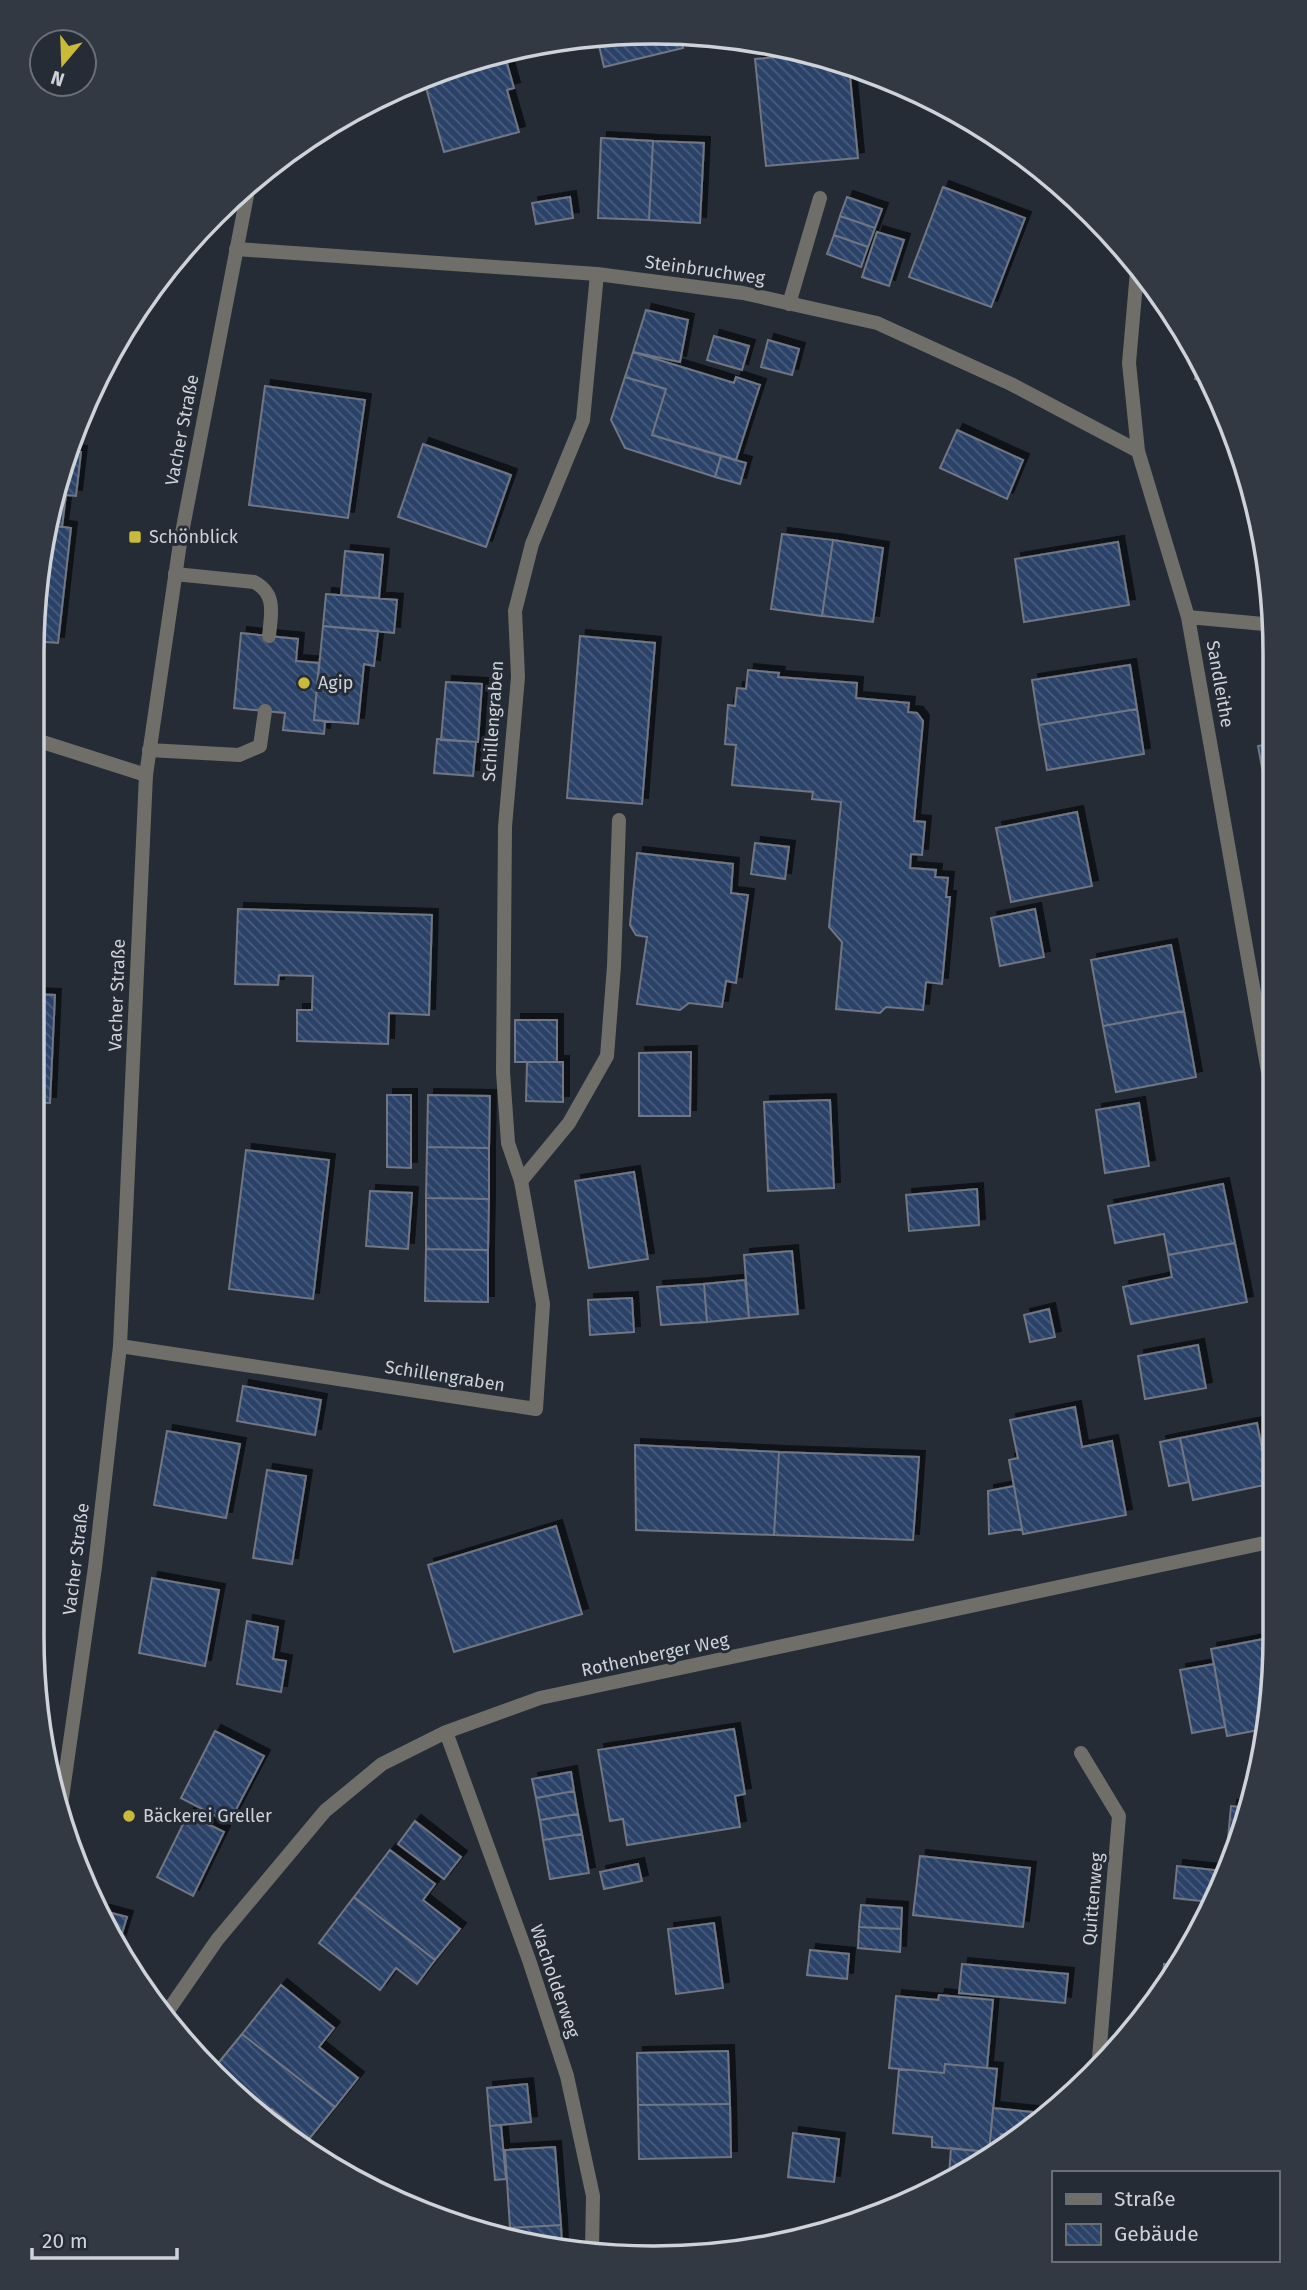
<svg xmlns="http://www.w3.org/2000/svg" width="1307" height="2290" font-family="'Fira Sans',sans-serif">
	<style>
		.building { fill: url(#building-back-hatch); stroke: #6f7683; stroke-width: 2; filter: url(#shadow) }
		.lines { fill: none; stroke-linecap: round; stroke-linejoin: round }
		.service { stroke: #6f6e68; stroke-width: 14 }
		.minor { stroke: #6f6e68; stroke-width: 14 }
		.tertiary { stroke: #6f6e68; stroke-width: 14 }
		.poi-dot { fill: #c9ba3a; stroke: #252c36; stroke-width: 2.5 }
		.labels { text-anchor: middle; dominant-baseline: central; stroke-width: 6; stroke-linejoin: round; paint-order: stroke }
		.street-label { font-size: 18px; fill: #ced2d9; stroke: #252c36 }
		.poi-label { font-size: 18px; fill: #ced2d9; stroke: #252c36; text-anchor: start }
		.rim { fill: none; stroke: #ced2d9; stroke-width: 3.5 }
	</style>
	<defs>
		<pattern id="building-back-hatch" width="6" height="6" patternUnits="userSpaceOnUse" patternTransform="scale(1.75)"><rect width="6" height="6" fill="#2c4368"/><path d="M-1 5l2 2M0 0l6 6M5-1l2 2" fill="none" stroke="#495d7d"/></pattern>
		<filter id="shadow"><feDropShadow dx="6" dy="-6" stdDeviation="0" flood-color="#0009"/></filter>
	</defs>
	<rect width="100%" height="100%" fill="#252c36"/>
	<path class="building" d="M653,32L680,34L683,48L604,67L597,37Z
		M504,53L514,88L507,90L519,132L444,152L423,77Z
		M809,54L849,66L858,158L766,166L755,59Z
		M601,138L653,141L649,220L598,218Z
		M653,141L704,143L700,223L649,220Z
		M943,187L1025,218L991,307L909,277Z
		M570,197L573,218L536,224L532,203Z
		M847,197L882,209L875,228L840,216Z
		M840,216L875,228L868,247L834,235Z
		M877,232L904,240L889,286L862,277Z
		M834,235L868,247L861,267L827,254Z
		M646,310L688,320L680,362L633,352Z
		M714,336L749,346L742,370L707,360Z
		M768,340L799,349L792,375L761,367Z
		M633,352L734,383L736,377L760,385L736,460L652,435L666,389L625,377Z
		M1200,360L1210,383L1195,379Z
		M625,377L666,389L652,435L721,456L715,477L625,448L611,420Z
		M265,386L365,400L348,518L249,505Z
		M957,430L1023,460L1007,499L940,468Z
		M423,444L511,475L486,547L398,517Z
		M66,450L81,452L76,496L66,495L62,527L50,525Z
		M721,456L746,463L740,484L715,477Z
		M50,525L71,528L58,643L33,641V612Z
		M782,534L833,540L822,616L771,609Z
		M833,540L883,548L873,622L822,616Z
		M1118,542L1129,605L1024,622L1015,559Z
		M345,551L383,555L379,598L341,595Z
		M326,594L397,600L394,633L323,626Z
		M323,626L378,631L374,666L364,664L358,724L314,720Z
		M241,633L298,639L296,661L319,663L314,720L325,721L324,734L283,730L285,713L234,708Z
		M580,636L655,643L642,804L567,798Z
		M1130,665L1137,709L1039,725L1032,680Z
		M748,670L779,673L778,677L857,683L856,698L909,703L908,712L917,713L923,721L914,821L925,822L922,855L911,854L910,868L936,870L935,877L948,878L946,897H950L942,984L926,982L923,1010L886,1007L880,1013L836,1009L842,942L829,927L841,802L812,799L813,792L732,785L736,745L725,744L728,705L735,706L737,688L746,689Z
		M446,682L482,684L478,742L441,740Z
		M1137,709L1144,754L1047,770L1039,725Z
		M437,739L476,742L473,776L434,773Z
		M1274,743V832L1258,746Z
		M1077,812L1092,886L1011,902L996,828Z
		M755,843L789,847L785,879L751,874Z
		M637,853L733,864L731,893L748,895L736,983L726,981L722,1007L689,1003L680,1010L637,1004L647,937L636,935L630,925Z
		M238,909L432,915L429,1015L389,1013L388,1044L297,1041V1010H312L313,976L279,975L278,985L235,984Z
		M1035,909L1044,957L1000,966L991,918Z
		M1171,945L1184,1011L1103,1026L1091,960Z
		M32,994L55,995L50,1103L32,1102Z
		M1184,1011L1196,1077L1116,1092L1103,1026Z
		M515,1020H557V1062H515Z
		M691,1052L690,1116H639V1053Z
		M527,1062H563V1102L526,1101Z
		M387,1095H411V1168L387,1167Z
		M428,1095L490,1096L489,1148L427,1147Z
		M830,1100L834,1188L768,1191L764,1102Z
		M1139,1103L1149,1166L1105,1173L1096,1110Z
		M427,1147L489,1148V1199L426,1198Z
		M246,1150L329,1160L313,1299L229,1289Z
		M634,1172L648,1259L589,1268L575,1181Z
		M1223,1184L1235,1243L1168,1255L1164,1234L1115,1243L1108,1206Z
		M977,1189L979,1225L909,1231L906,1195Z
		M370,1191L412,1193L408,1249L366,1246Z
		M426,1198L489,1199L488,1250L426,1249Z
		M1235,1243L1247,1302L1131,1324L1123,1287L1172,1277L1168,1255Z
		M426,1249L488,1250V1302L425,1301Z
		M792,1251L798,1314L749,1318L744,1255Z
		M745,1280L749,1318L707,1322L704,1284Z
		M704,1284L707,1322L661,1325L657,1287Z
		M632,1298L634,1332L590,1335L588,1300Z
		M1049,1309L1055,1337L1030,1342L1024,1315Z
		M1198,1345L1206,1388L1145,1399L1138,1356Z
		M32,1384L37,1385L32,1421Z
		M243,1386L321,1400L315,1435L237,1421Z
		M1075,1407L1082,1447L1112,1441L1126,1515L1023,1534L1009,1460L1018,1458L1010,1420Z
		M1257,1423L1269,1484L1193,1500L1180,1438Z
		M167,1431L240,1444L226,1518L154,1505Z
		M1180,1438L1189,1482L1169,1486L1160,1442Z
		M635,1445L779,1452L774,1535L636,1530Z
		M779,1452L919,1457L913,1540L774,1535Z
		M267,1470L306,1476L292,1564L253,1558Z
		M1014,1486L1022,1529L989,1534L988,1491Z
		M556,1526L582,1614L454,1652L428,1565Z
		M152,1578L219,1590L205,1666L139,1653Z
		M247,1621L278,1627L273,1659L286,1661L281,1692L237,1684Z
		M1274,1637V1678L1264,1729L1227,1736L1211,1649Z
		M1214,1664L1225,1727L1192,1733L1180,1670Z
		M734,1729L745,1794L735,1796L740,1827L627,1845L623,1819L610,1821L598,1750Z
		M215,1731L264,1756L229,1823L181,1798Z
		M571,1772L574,1791L536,1798L532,1779Z
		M574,1791L578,1814L540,1820L536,1798Z
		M1231,1806L1248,1808L1242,1837L1225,1872Z
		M188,1814L224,1832L193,1896L157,1877Z
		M578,1814L582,1834L543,1840L540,1820Z
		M415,1821L461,1857L444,1879L398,1844Z
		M582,1834L589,1873L550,1879L543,1840Z
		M390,1850L435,1884L423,1900L460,1929L435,1960L354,1897Z
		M920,1856L1030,1868L1023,1927L913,1915Z
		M638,1864L642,1881L604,1889L600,1872Z
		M1177,1866L1224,1871L1210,1902L1174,1898Z
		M354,1897L435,1960L417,1984L396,1968L380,1990L319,1943Z
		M861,1905L902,1908L901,1929L859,1927Z
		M104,1911L127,1917L120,1940Z
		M714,1923L723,1988L676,1994L668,1929Z
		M859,1927L901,1929L900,1952L858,1948Z
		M810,1950L849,1954L847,1979L807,1975Z
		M962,1964L1068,1974L1065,2003L959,1993Z
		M1164,1964L1179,1966L1162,1991Z
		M281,1985L334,2028L319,2047L358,2078L335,2107L242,2034Z
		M939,1995L993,2000L987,2068L945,2064L944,2073L889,2068L896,1996L938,2000Z
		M242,2034L335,2107L309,2139L272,2109L267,2116L215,2067Z
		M728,2051L730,2104L638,2105L637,2053Z
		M945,2064L997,2069L989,2152L932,2147V2137L893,2133L899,2069L944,2073Z
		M527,2084L531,2122L490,2126L487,2088Z
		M730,2104L731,2157L639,2159L638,2105Z
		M993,2108L1032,2112L1030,2131L1021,2136L1001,2134L1000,2147L949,2175L951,2148L989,2152Z
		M501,2125L506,2179L495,2180L490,2126Z
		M793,2133L839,2139L834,2182L788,2177Z
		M555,2147L561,2225L510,2228L505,2150Z
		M561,2225L562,2246L511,2240L510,2228Z"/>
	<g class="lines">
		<path class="service" d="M789,304L820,198
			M175,574L254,582C277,594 271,614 269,636
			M149,750L239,755L260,746L265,711
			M521,1181L569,1123L607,1056L614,966L619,820"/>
		<path class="minor" d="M236,249L597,274L743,293L877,323L1011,384L1138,451
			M1137,271L1129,363L1138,451L1188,617L1274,1106
			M1188,617L1274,625
			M33,739L146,775
			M120,1346L536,1409L543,1304L521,1181L508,1143L503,1072L505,827L518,677L515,611L532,544L583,420L597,274
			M446,1732L529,1960L567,2076L593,2196L592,2250
			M1081,1753L1119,1816L1099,2058
			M163,2018L217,1940L325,1811L382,1764L446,1732L540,1698L1274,1541"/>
		<path class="tertiary" d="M60,1812L95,1567L120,1346L146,775L180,543L249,185"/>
	</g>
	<g class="poi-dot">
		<rect x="128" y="530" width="14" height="14" rx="3.5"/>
		<circle cx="304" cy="683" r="7"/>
		<circle cx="129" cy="1816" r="7"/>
	</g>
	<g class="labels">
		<g class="street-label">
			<text transform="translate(705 270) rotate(8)">Steinbruchweg</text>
			<text transform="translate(182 430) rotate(-79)">Vacher Straße</text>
			<text transform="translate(1220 684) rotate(80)">Sandleithe</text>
			<text transform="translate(493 721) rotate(-86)">Schillengraben</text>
			<text transform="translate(117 995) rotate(-88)">Vacher Straße</text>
			<text transform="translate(445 1376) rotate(9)">Schillengraben</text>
			<text transform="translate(76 1559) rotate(-83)">Vacher Straße</text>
			<text transform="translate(655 1655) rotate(-12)">Rothenberger Weg</text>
			<text transform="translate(1093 1899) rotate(-85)">Quittenweg</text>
			<text transform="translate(555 1981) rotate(71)">Wacholderweg</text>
		</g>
		<g class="poi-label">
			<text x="149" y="537">Schönblick</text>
			<text x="318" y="683">Agip</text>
			<text x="143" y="1816">Bäckerei Greller</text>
		</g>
	</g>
	<path d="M0 0H1307V2290H0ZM653 44H654A609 609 0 0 1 1263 653V1637A609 609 0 0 1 654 2246H653A609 609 0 0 1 44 1637V653A609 609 0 0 1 653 44Z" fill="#333943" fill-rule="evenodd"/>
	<path class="rim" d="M653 44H654A609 609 0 0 1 1263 653V1637A609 609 0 0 1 654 2246H653A609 609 0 0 1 44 1637V653A609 609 0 0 1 653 44Z"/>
	<rect x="1052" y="2171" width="228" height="91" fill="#252c36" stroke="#696e77" stroke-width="2"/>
	<rect x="1066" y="2194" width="35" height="10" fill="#6f6e68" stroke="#696e77" stroke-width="2"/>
	<text x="1114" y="2206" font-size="21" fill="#ced2d9">Straße</text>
	<rect x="1066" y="2224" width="35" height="21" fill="url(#building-back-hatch)" stroke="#696e77" stroke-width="2"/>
	<text x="1114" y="2241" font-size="21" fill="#ced2d9">Gebäude</text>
	<g transform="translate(63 63) rotate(199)"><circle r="33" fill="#252c36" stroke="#696e77" stroke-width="2"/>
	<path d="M0-5L12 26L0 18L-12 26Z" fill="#c9ba3a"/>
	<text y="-10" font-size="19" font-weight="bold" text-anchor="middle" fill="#ced2d9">N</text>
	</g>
	<path d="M32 2248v10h145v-10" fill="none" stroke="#ced2d9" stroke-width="3.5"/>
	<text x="42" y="2248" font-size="21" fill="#ced2d9" stroke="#252c36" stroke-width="5" paint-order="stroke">20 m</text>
</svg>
